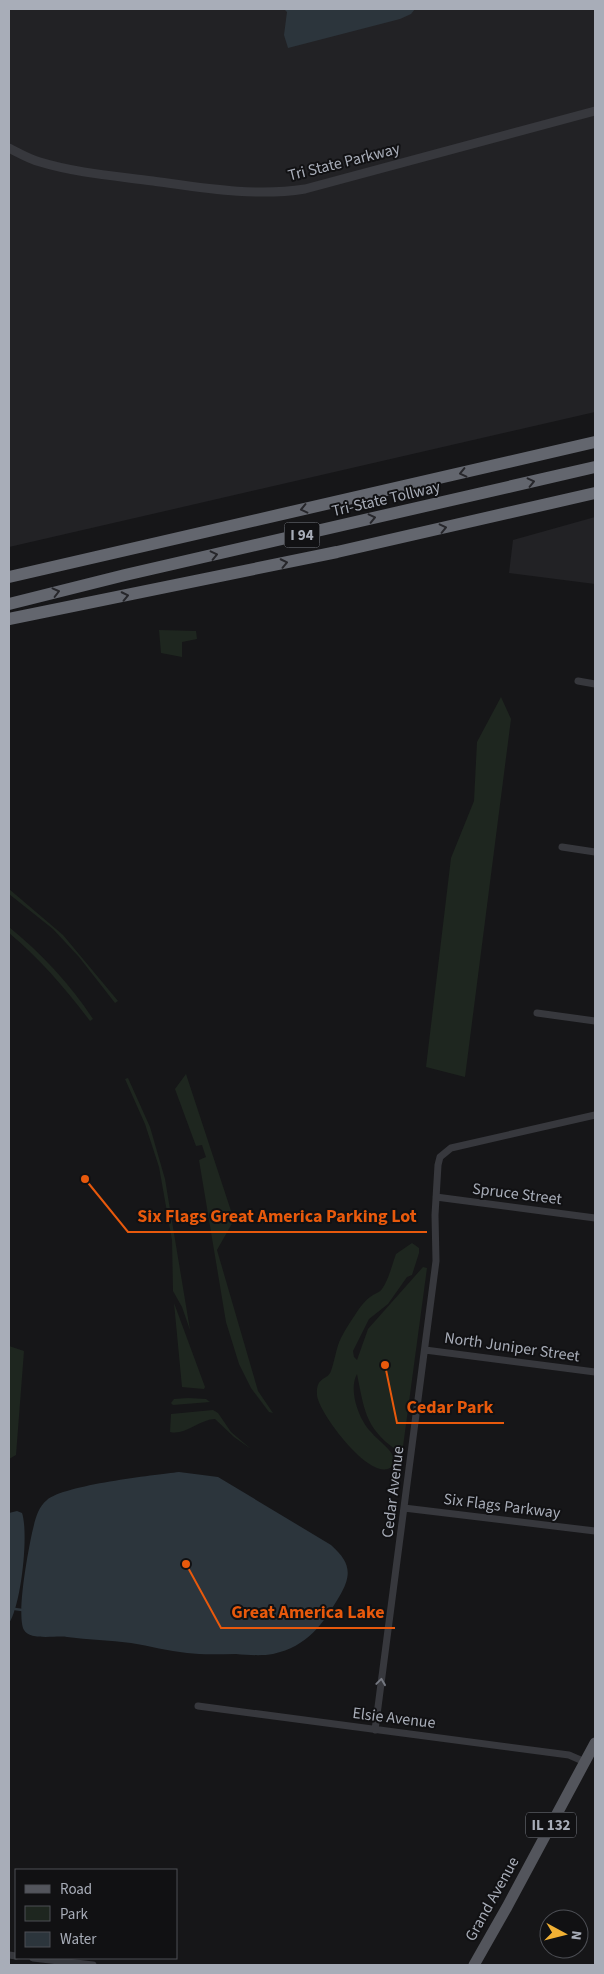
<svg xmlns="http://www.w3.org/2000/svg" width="604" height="1974" font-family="'Source Sans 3',sans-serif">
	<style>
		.built { fill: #222225 }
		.green { fill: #1e261f }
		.water { fill: #2c353c }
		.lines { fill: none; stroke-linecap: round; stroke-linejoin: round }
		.stream { stroke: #2c353c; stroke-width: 2.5 }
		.minor { stroke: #37383d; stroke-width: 7 }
		.tertiary { stroke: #37383d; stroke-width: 9 }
		.primary { stroke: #53555c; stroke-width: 11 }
		.motorway { stroke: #63666e; stroke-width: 12 }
		.oneway { stroke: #26262a }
		.oneway2 { stroke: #757881 }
		.labels { text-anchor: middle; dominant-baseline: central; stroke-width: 4; stroke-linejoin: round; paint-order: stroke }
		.shield { fill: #111113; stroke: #7b7e86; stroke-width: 1 }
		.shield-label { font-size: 15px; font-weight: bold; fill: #a8adb8 }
		.street-label { font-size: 16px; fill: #a8adb8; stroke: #111113 }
		.leader { fill: none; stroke: #e8590c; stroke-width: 2 }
		.callout-dot { fill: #e8590c; stroke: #111113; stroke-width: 2 }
		.callout-label { font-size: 18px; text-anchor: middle; font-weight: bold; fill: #e8590c; stroke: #111113; stroke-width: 4; stroke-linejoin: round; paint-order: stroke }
	</style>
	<rect width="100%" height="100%" fill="#161618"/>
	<path class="built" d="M9,9H595V412L9,547Z
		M595,517V584L509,573L513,540Z"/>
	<path class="green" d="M159,630L196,631L197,639L182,642V657L161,653Z
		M501,697L511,719L465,1077L426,1067L451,858L474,801L477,742Z
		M9,889L63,935L118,1001L115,1003L79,957L53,929L9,894Z
		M9,927C41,953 71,985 93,1019L90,1021C66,989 40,959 9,933Z
		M186,1074L234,1220L217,1250L258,1391L273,1413L269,1412L251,1388L239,1364L226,1322L199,1160L206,1157L202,1145L196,1146L175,1089Z
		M128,1078L150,1127L165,1179L190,1330L182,1307L173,1291L172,1240L159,1167L145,1124L125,1079Z
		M412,1243L419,1248V1253L412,1275L407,1277L388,1304L369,1319L353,1351L354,1357L357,1360L368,1329L423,1267L427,1268L402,1454C366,1430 365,1414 357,1374C348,1390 359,1420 371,1432C379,1442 393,1449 395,1462C379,1494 318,1413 317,1395C316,1376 327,1381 331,1371C335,1360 336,1348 341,1338C345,1330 350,1322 355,1315C360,1307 365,1300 373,1295C376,1293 380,1292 382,1289C389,1279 392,1265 396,1254Z
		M174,1303L205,1387L204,1389L182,1387Z
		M9,1346L24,1351L16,1455L9,1459Z
		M188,1398L206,1399L210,1402L173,1405L171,1403L174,1399Z
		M213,1410L218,1413L231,1432L251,1449L234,1437L215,1419C200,1419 185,1436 170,1432L171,1414Z"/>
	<path class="water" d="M284,9H415L411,14L400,19L288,48L284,35L287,12Z
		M179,1472L218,1477L331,1545C350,1562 353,1574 339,1597C322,1625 308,1646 273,1654C262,1656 248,1655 236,1654C220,1654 203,1655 187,1653C168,1651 150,1646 131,1643C110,1640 88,1640 67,1637C57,1635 30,1641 24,1630C16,1615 28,1552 32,1533C35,1521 37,1508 47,1500C64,1485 154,1475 179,1472Z
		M17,1511L22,1513C29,1533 21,1606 9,1623V1513Z"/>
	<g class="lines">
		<path class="stream" d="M15,1609L22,1610"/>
		<path class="minor" d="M578,681L595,684
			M562,847L595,852
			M537,1013L595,1021
			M436,1197L595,1218
			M425,1350L595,1372
			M404,1508L595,1531
			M198,1706L569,1755L585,1762
			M375,1730L436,1261L435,1215L438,1165L440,1157L451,1148L595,1115
			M9,1955L16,1956
			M33,1958L93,1965"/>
		<path class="tertiary" d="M9,148C19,153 29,159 40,162C76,173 116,176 153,181C204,188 255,197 305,189L595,111"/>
		<path class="primary" d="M474,1965L507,1907L595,1743"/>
		<path class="motorway" d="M9,577L595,442
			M9,604L125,575L595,467
			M9,619L337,552L595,493"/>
	</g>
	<defs><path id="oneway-chevron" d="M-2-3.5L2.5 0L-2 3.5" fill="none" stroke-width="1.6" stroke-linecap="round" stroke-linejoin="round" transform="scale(1.25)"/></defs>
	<g class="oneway">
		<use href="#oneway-chevron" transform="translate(463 473) rotate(167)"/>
		<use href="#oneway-chevron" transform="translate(531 482) rotate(-13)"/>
		<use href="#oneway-chevron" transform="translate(304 509) rotate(167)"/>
		<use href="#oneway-chevron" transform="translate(372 518) rotate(-13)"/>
		<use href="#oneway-chevron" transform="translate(443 528) rotate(-13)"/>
		<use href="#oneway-chevron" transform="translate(214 555) rotate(-13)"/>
		<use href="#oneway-chevron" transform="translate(284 563) rotate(-12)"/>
		<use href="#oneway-chevron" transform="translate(56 592) rotate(-14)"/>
		<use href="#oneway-chevron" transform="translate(125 596) rotate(-12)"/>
	</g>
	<use class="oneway2" href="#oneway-chevron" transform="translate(381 1682) rotate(-82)"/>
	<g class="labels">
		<g class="shield">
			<rect x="284.5" y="522.5" width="35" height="25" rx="4"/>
			<rect x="526" y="1812.5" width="50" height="25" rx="4"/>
		</g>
		<g class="shield-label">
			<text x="302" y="535">I 94</text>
			<text x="551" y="1825">IL 132</text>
		</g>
		<g class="street-label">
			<text transform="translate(344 162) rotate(-14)">Tri State Parkway</text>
			<text transform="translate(386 499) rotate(-13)">Tri-State Tollway</text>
			<text transform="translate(517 1194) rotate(7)">Spruce Street</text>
			<text transform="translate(512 1347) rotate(8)">North Juniper Street</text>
			<text transform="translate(393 1492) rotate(-83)">Cedar Avenue</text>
			<text transform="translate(502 1506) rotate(7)">Six Flags Parkway</text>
			<text transform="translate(394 1718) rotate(7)">Elsie Avenue</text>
			<text transform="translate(492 1899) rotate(-61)">Grand Avenue</text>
		</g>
	</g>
	<path class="leader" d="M85 1179L128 1232H427M385 1365L397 1423H504M186 1564L221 1628H395"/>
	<g class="callout-dot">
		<circle cx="85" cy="1179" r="5"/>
		<circle cx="385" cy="1365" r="5"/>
		<circle cx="186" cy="1564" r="5"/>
	</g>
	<g class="callout-label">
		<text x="277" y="1222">Six Flags Great America Parking Lot</text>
		<text x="450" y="1413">Cedar Park</text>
		<text x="308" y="1618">Great America Lake</text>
	</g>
	<rect width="604" height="1974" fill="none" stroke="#a8adb8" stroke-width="20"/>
	<rect x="15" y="1869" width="162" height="90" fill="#111113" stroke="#4d4f55"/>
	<rect x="25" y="1885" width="25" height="8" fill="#53555c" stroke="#4d4f55"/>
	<text x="60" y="1894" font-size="15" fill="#a8adb8">Road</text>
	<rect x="25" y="1906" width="25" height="15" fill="#1e261f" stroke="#4d4f55"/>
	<text x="60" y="1919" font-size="15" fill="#a8adb8">Park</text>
	<rect x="25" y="1932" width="25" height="15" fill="#2c353c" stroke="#4d4f55"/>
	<text x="60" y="1944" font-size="15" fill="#a8adb8">Water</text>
	<g transform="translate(564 1934) rotate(97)"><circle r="24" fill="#111113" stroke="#4d4f55"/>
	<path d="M0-4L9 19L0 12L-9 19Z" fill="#f2b134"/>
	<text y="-8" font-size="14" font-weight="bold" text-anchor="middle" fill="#a8adb8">N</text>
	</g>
</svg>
